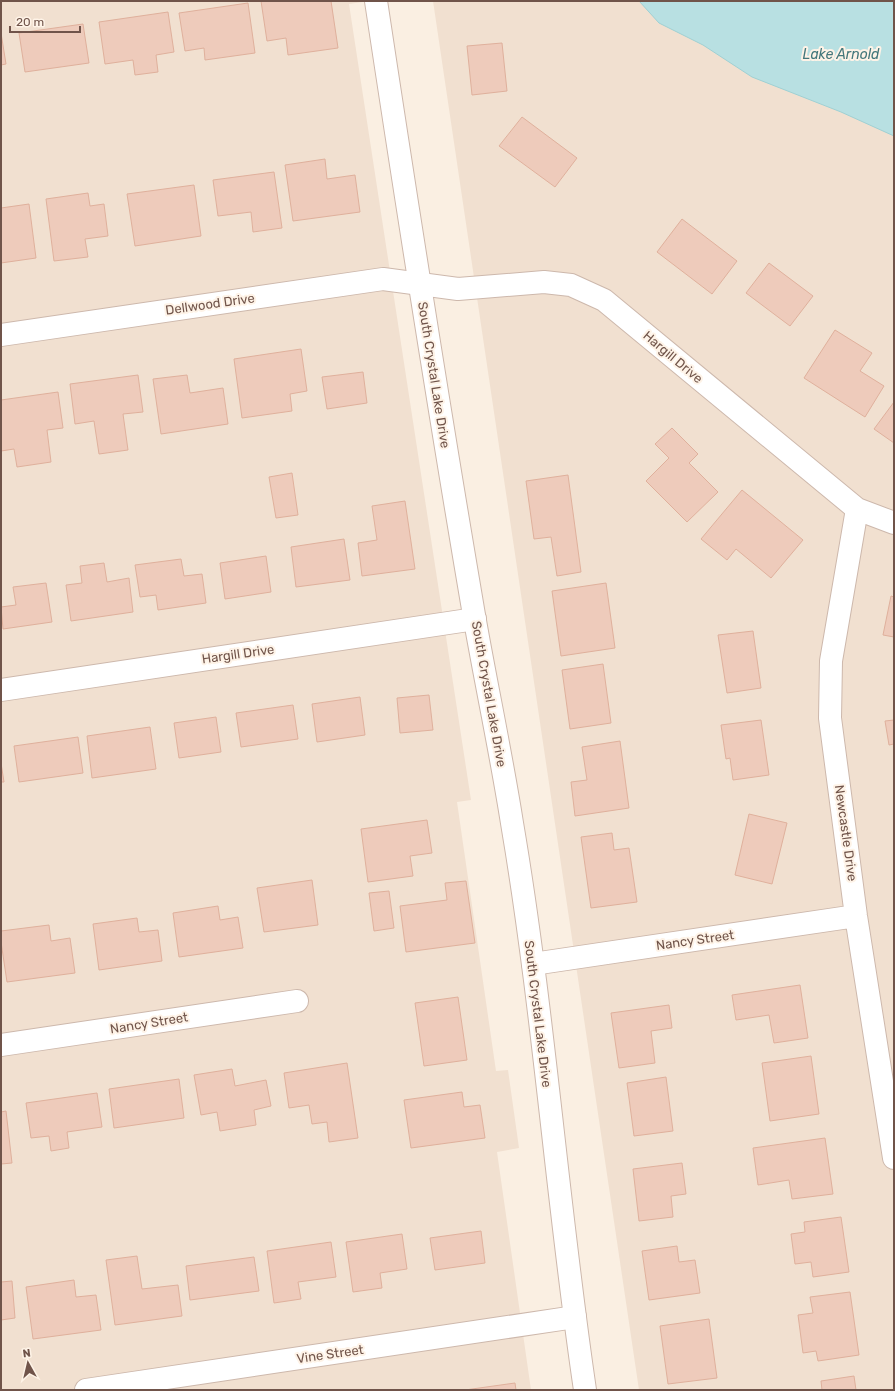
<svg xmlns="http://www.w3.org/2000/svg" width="895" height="1391" font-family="Rubik,sans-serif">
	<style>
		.residential { fill: #f1e0d0 }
		.water { fill: #b8e0e2; stroke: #9fd0d3 }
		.building { fill: #eecbbb; stroke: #dfb09c }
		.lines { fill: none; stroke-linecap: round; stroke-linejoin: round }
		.minor-casing { stroke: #cdb8ac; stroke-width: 24 }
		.tertiary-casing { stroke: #cdb8ac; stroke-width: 24 }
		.minor { stroke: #fff; stroke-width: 22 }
		.tertiary { stroke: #fff; stroke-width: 22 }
		.labels { text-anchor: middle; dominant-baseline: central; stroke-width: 4; stroke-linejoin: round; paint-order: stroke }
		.street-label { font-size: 13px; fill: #70544a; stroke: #fef3e7 }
		.water-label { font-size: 14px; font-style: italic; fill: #43777b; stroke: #fef3e7 }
	</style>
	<rect width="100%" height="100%" fill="#faefe2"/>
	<path class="residential" d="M1,1H369L349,4L471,800L457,802L496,1071L508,1070L519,1148L497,1152L531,1390H1Z
		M433,1H894V1390H639Z"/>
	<path class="water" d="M639,1H894V136L841,112L752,77L703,45L659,23Z"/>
	<path class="building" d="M261,1H331L338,48L288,55L286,38L267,41Z
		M248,3L255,53L205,60L204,48L185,51L179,13Z
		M168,12L174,52L156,55L158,72L135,75L133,60L105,64L99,22Z
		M83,24L89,63L25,72L19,33Z
		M1,33L6,64L1,65Z
		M502,43L507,91L472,95L467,46Z
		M522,117L577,158L555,187L499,146Z
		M325,159L327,179L355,175L360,212L293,221L285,165Z
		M274,172L282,228L253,232L251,212L218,216L213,180Z
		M194,185L201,236L135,246L127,194Z
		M88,193L90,206L104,204L108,236L85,239L88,257L54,261L46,199Z
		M29,204L36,258L1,263V208Z
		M682,219L737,261L712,294L657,252Z
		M769,263L813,296L790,326L746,293Z
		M835,330L872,353L860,371L884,386L865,417L804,378Z
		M301,349L307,391L290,394L292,411L242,418L234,359Z
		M363,372L367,403L327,409L322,377Z
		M138,375L143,412L123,414L128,450L99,454L94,421L75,424L70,384Z
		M187,375L190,393L223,388L228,424L161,434L153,379Z
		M58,392L63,428L47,430L51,462L17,467L14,449L1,451V400Z
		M894,402V443L874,429Z
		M672,428L698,454L689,463L718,492L687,522L646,481L669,458L655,444Z
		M292,473L298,515L276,518L269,477Z
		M568,475L581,572L557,576L551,537L534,539L526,481Z
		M742,490L803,540L771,578L736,549L727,560L701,539Z
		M405,501L415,569L362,576L358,543L377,540L372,506Z
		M344,539L350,580L296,587L291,547Z
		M266,556L271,592L225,599L220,563Z
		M181,559L184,576L202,574L206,603L158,610L156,595L140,597L135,565Z
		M104,563L107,582L129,578L133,612L71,621L66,585L82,583L80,566Z
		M46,583L52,622L3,629L1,607L16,605L13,587Z
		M606,583L615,648L561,656L552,591Z
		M891,596L894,597V637L883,635Z
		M753,631L761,688L727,693L718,635Z
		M603,664L611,723L570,729L562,670Z
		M429,695L433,730L400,733L397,698Z
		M360,697L365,735L317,742L312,704Z
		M293,705L298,739L241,747L236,713Z
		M216,717L221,752L179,758L174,723Z
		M761,720L769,775L733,780L730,758L726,759L721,725Z
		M894,720V744L889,745L885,721Z
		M150,727L156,769L92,778L87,736Z
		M78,737L83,773L19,782L14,746Z
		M620,741L629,808L575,816L571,782L587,780L582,747Z
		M1,763L4,782H1Z
		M749,814L787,823L772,884L735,875Z
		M427,820L432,853L410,856L413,876L368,882L361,829Z
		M612,833L614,850L629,848L637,902L591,908L581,837Z
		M312,880L318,925L264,932L257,888Z
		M466,881L475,943L406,952L400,906L447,900L445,883Z
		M389,891L394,928L374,931L369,893Z
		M218,906L220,920L238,917L243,948L179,957L173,913Z
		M137,918L139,932L158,930L162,961L99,970L93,924Z
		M49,925L51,941L70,938L75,973L7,982L1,942V931Z
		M800,985L808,1038L774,1043L769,1015L736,1020L732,995Z
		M458,997L467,1060L424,1066L415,1003Z
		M669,1005L672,1028L651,1031L655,1063L619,1068L611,1013Z
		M811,1056L819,1114L770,1121L762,1063Z
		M347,1063L358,1138L329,1142L327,1122L312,1124L309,1105L289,1108L284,1073Z
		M232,1069L235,1086L266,1080L271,1106L254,1110L256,1125L220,1131L217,1112L201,1115L194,1075Z
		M666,1077L673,1131L634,1136L627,1083Z
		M179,1079L184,1118L114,1128L109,1089Z
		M462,1092L464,1107L480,1105L485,1138L411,1148L404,1100Z
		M97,1093L102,1127L67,1132L69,1148L51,1151L49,1136L31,1138L26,1103Z
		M6,1111L12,1163L1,1164V1112Z
		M825,1138L833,1194L792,1199L789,1180L758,1185L753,1148Z
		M682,1163L686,1194L671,1196L673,1217L639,1221L633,1169Z
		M841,1217L849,1272L813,1277L811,1262L795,1264L791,1234L805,1232L804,1222Z
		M481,1231L485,1263L435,1270L430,1238Z
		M402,1234L407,1269L380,1273L382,1288L353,1292L346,1242Z
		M331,1242L336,1277L298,1282L301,1299L274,1303L267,1251Z
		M677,1246L679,1262L695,1260L700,1293L649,1300L642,1251Z
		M137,1256L142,1289L178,1285L182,1316L115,1325L106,1260Z
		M254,1257L259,1291L190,1300L186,1266Z
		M74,1280L76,1297L96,1295L101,1330L33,1339L26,1287Z
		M12,1281L15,1318L1,1320V1282Z
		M850,1292L859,1355L818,1361L816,1351L803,1353L798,1315L813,1313L810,1297Z
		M709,1319L717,1378L668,1384L660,1326Z
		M854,1376L856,1390H822L821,1381Z
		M515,1383L516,1390H465Z"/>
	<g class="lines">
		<g class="minor-casing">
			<path id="minor" d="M1,335L383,279L458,289L544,282L571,285L604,300L857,509L894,523
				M857,509L831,661L830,718L856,916L894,1158
				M1,690L475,619
				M533,964L856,916
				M1,1045L297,1001
				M86,1390L575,1317"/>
		</g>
		<g class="tertiary-casing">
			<path id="tertiary" d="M376,1C407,206 439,410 474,615C486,684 501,753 512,823C544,1011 557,1202 585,1390"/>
		</g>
		<use href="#minor" class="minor"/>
		<use href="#tertiary" class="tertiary"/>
	</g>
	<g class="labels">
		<g class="street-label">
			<text transform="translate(210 304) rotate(-8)">Dellwood Drive</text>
			<text transform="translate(673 357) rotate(40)">Hargill Drive</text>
			<text transform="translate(434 375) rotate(81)">South Crystal Lake Drive</text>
			<text transform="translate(238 654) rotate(-8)">Hargill Drive</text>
			<text transform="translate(489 694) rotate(80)">South Crystal Lake Drive</text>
			<text transform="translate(846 833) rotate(82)">Newcastle Drive</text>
			<text transform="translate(695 940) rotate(-8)">Nancy Street</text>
			<text transform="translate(538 1014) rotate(83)">South Crystal Lake Drive</text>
			<text transform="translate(149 1023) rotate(-9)">Nancy Street</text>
			<text transform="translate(330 1354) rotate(-8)">Vine Street</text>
		</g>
		<g class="water-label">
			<text x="841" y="54">Lake Arnold</text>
		</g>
	</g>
	<rect width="895" height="1391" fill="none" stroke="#70544a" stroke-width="4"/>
	<g transform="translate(28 1363) rotate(352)" stroke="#fef3e7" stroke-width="3" paint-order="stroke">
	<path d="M0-3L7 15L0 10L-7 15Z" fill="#70544a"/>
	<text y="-6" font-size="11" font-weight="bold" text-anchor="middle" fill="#70544a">N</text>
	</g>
	<path d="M10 26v6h70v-6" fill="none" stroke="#70544a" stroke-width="2"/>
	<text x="16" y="26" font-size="12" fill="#70544a" stroke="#fef3e7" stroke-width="3" paint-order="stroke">20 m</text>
</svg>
